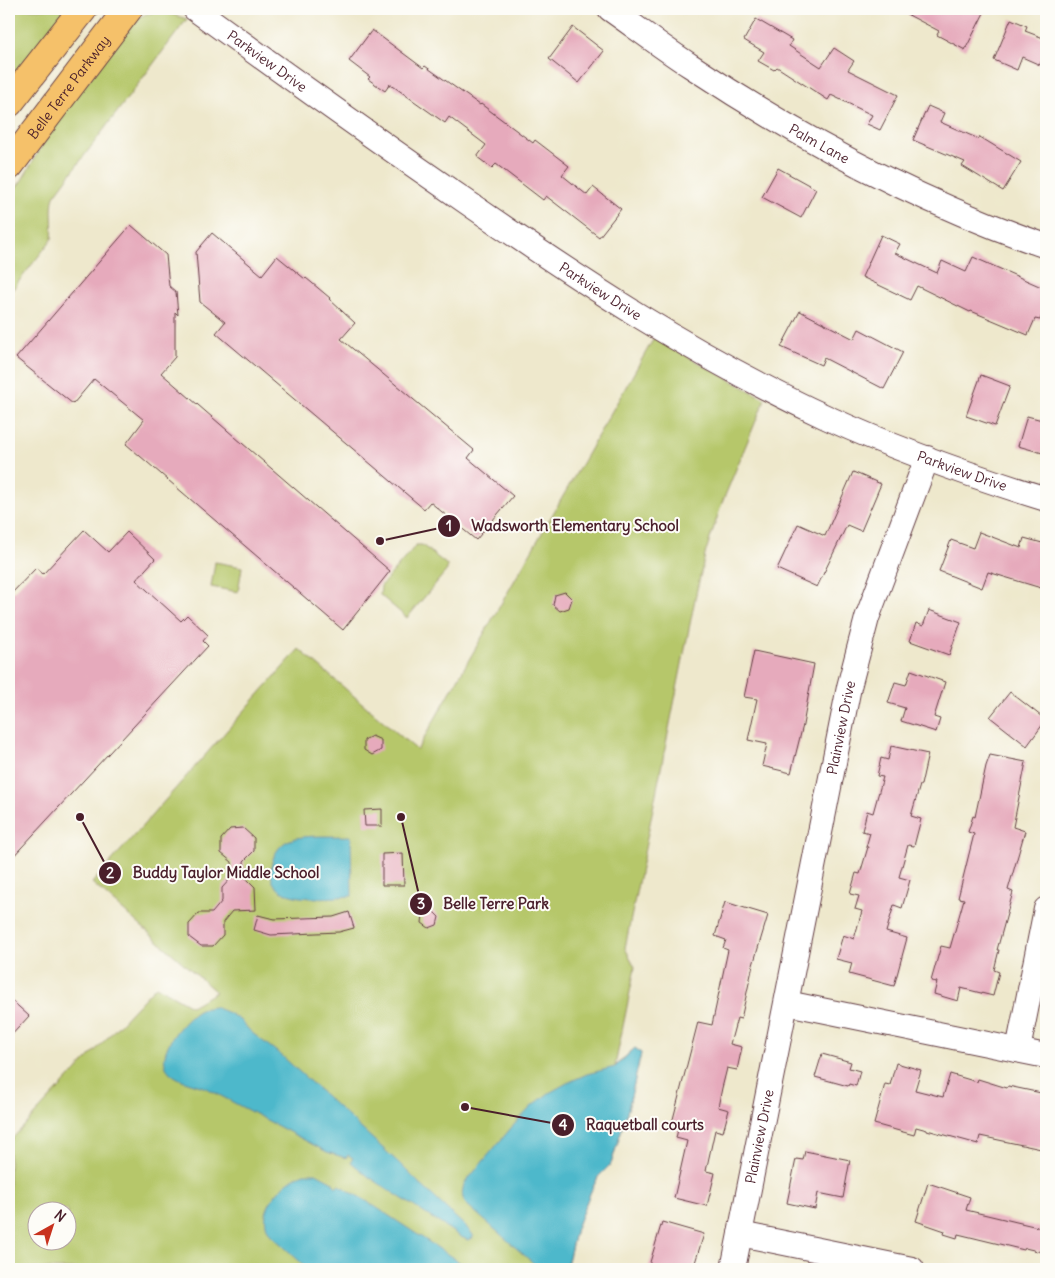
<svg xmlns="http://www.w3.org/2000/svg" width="1055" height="1278" font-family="Delius,sans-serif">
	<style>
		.green { fill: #b6c76a; stroke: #80734a; fill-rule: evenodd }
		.water { fill: #4eb8cb; stroke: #4c6c7b }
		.building { fill: #e6aabc }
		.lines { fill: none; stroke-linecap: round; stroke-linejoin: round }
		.minor-casing { stroke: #633d43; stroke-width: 26 }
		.major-casing { stroke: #633d43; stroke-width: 30 }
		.minor { stroke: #fff; stroke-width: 24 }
		.major { stroke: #f5c16b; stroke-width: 28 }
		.labels { text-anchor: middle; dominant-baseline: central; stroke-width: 4; stroke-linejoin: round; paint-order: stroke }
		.street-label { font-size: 14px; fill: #4a1f2b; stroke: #fdfcf7 }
		.leader { fill: none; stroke: #4a1f2b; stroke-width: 2 }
		.callout-dot { fill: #4a1f2b; stroke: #fdfcf7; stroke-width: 2 }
		.mark-label { font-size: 15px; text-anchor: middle; font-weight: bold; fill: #fff }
		.callout-label { font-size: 15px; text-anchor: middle; font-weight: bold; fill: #4a1f2b; stroke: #fdfcf7; stroke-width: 4; stroke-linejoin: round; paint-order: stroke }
	</style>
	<rect width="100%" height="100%" fill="#fdfcf7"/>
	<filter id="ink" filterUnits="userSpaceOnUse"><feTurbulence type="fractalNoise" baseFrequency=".02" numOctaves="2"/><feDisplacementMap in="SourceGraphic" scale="10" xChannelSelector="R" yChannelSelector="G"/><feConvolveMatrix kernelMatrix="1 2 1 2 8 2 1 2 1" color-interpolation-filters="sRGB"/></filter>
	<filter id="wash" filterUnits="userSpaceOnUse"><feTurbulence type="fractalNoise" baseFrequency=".0096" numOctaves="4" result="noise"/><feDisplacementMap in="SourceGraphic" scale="20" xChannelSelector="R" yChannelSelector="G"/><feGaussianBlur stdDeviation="1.12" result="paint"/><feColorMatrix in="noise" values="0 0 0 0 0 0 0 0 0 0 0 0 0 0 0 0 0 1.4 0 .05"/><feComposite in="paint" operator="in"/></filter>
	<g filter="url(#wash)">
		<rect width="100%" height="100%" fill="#eee8cc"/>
		<path class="green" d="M13,9H67L9,86V15Z
			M161,11L187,19L54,196C50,210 54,224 52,239L9,294V197L22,180L55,123L137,18L146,14Z
			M654,338L765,399L722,503L706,551L696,594L625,948L635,967L615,1066L635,1048L641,1053L640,1058L628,1109L611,1164L598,1177L591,1191L576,1228L566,1269H9V1142L156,986L191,1006L216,992L92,883L299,649L417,750ZM38,1210H68V1240H38Z
			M416,545H422L447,565V570L407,618L380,595L381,586Z
			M215,562L242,567L238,592L211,587Z"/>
		<path class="water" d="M351,836L352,896C327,897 262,908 272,863C274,853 281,843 290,840C303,834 335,837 351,836Z
			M214,1007L229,1013L241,1021L251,1032L281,1055L400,1164L418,1182L468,1229L473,1235V1238L468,1240L461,1237L369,1177L352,1163L351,1161L353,1158L348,1155L346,1158L327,1152L206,1088C194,1083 175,1081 167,1069C156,1052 184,1019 198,1011C203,1008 208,1008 214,1007Z
			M635,1048L641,1053L640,1058L628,1109L611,1164L598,1177L591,1191L576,1228L568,1261L564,1269H540L466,1204C461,1197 462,1192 464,1184L511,1128L532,1106L549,1093L567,1083L587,1074L615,1067Z
			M304,1173H316L333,1182V1184L337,1187L339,1185L368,1202L470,1269H308L271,1235C253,1212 283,1181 304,1173Z"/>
		<g id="blocks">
			<path class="building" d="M897,9H986L965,50L937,35L939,31Z
				M756,19L792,40L789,46L821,67L834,48L854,61L848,70L898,95L880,130L867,124L872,115L831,95L828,100L777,67L774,70L758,61L764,52L744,40Z
				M1011,19L1027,26L1025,31L1046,39V49L1040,65L1022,57L1017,70L994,60Z
				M573,27L604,51L579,83L549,59Z
				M372,30L423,68L425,66L480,105L481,104L533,143L535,140L569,166L562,175L587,195L593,187L621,209L599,237L546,196L543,200L496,164L492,168L477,157L486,145L449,117L445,123L390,84L385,91L368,79L370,77L349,61Z
				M928,106L944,113L940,122L979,139L980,137L1021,162L1003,191L962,166L965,162L913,140Z
				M778,168L816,189L801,218L762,197Z
				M131,225L166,255L169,286L176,292L178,315L175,312V357L161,373L390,571L343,630L126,444L144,420L94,379L73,404L16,358Z
				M212,233L262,275L277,256L305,279L306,278L330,298L329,299L355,323L341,339L474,450L468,458L513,496L476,540L430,502L424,509L216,333L225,322L200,302L196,252Z
				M881,235L900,244L895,253L937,273L942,261L966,272L973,257L1046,289V305L1040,320L1035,319L1028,335L971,311L970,312L917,286L910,300L862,277Z
				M800,311L854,339L859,329L903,352L884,389L824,358L821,365L781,347Z
				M981,375L1010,386L995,426L966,416Z
				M1027,416L1046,421V454L1018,446Z
				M853,472L881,484L861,531L847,525L817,587L777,569L798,524L825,536Z
				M84,530L108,552L127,532L155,559L136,580L181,621L187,615L208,635L203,641L208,646L9,861V596L36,568L43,574Z
				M979,532L1021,548L1024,538L1046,544V571L1041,588L988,572L982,588L939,571L951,540L973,548Z
				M565,592L572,599L569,608L560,611L553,605L555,595Z
				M929,610L961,622L949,655L910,641L916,623L923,626Z
				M754,651L814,664L803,725L791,773L762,766L767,744L748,740L757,699L744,697Z
				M911,670L945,682L934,717L940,719L936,732L901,721L905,708L888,703L895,682L906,685Z
				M1010,692L1046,720L1027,746L990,717Z
				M372,736L381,740V750L372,755L364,750V740Z
				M891,746L928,754L921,785H920L911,816L921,819L914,846L908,845L899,877L910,880L902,908L894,905L886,932L907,938L894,986L849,974L852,963L836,959L843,935L854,939L862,911L855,909L859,896L850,894L856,873L860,874L868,847H866L870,833L862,831L867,811L873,813L883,777L877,776L881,758L888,760Z
				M990,755L1026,762L1013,827L1025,831L1008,890L1013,892L997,950H999L994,970L999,972L993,996L961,988L958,1001L934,994L937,982L931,981L941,946L950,948L964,899L958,898L974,834L968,832L973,816L975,817L986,766Z
				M382,809V826H365L364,810Z
				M243,828L254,838V851L244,861L245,877L255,887L256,910L232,911L223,922V935L213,946H201L189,937V924L199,913H212L222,901V888L232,877V862L221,853V839L230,829Z
				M403,853L404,885H382V854Z
				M725,902L768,915L753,965L741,1019L737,1018L730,1044L742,1047L737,1070L727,1068L722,1088L718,1107L729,1110L723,1132L715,1130L706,1171L715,1173L707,1206L674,1198L687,1141L676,1138L679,1125L672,1123L698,1022L712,1025L728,950L723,948L726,940L715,936Z
				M432,910L439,917L437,925L429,928L422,923L423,914Z
				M349,912L354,928L339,932L271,935L254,930L258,915L274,919L333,917Z
				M9,998L29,1016L9,1038Z
				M822,1054L851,1062L849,1068L860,1071L856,1086L849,1084L848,1086L815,1077Z
				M896,1063L921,1070L915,1090L943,1097L950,1074L977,1082L978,1079L1007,1088L1008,1086L1046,1094V1125L1041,1149L980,1136L978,1144L916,1127L914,1135L874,1124L885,1084L890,1085Z
				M805,1151L850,1160L843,1198L818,1193L815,1209L787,1203L796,1159L803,1160Z
				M928,1183L970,1197L966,1210L1046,1229V1253L1025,1248L1024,1250L958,1234L957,1238L944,1234L945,1231L916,1221Z
				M662,1222L704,1234L693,1269H648Z"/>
		</g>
	</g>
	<g filter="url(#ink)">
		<use href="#blocks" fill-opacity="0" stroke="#633d43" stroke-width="1"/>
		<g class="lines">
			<g class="minor-casing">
				<g id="minor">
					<path id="s1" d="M195,9C282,72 369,135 458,196C576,278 697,358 828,418C898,450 972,476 1046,499"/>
					<path id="s2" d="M610,9C637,28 663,48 691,66C801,139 921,203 1046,246"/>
					<path d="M787,1003L1046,1056"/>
					<path d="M1018,1050L1046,909"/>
					<path d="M740,1234L912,1269"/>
					<path id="s3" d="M733,1269L849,687L867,618L927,458"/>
				</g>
			</g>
			<g class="major-casing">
				<g id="major">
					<path d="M9,103L83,9"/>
					<path id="s4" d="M9,166L128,9"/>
				</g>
			</g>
			<use href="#minor" class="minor"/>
			<use href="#major" class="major"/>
		</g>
	</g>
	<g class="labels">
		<g class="street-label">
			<text stroke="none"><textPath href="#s1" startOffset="89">Parkview Drive</textPath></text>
			<text stroke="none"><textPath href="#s4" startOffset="99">Belle Terre Parkway</textPath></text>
			<text stroke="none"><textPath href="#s2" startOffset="249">Palm Lane</textPath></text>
			<text stroke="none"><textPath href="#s1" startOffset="494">Parkview Drive</textPath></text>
			<text stroke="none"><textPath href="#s1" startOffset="899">Parkview Drive</textPath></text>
			<text stroke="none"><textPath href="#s3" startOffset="552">Plainview Drive</textPath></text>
			<text stroke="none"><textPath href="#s3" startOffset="135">Plainview Drive</textPath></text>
		</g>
	</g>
	<path class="leader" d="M380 541L449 526M80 817L110 873M401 817L421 904M465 1107L563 1125"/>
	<g class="callout-dot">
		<circle cx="380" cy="541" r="5"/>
		<circle cx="80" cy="817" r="5"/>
		<circle cx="401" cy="817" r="5"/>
		<circle cx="465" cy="1107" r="5"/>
		<circle cx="449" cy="526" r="12"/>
		<circle cx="110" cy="873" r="12"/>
		<circle cx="421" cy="904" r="12"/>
		<circle cx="563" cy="1125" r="12"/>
	</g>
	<g class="mark-label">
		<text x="449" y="531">1</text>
		<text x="110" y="878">2</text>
		<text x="421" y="909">3</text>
		<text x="563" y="1130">4</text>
	</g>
	<g class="callout-label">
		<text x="575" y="531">Wadsworth Elementary School</text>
		<text x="226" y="878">Buddy Taylor Middle School</text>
		<text x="496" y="909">Belle Terre Park</text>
		<text x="645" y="1130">Raquetball courts</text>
	</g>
	<rect width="1055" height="1278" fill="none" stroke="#fdfcf7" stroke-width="30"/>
	<g transform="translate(52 1226) rotate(39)"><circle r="24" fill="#fdfcf7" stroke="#b5a4a5"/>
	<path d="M0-4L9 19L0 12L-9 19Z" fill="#c8321e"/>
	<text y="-8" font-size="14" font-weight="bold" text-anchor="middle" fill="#4a1f2b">N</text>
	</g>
</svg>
